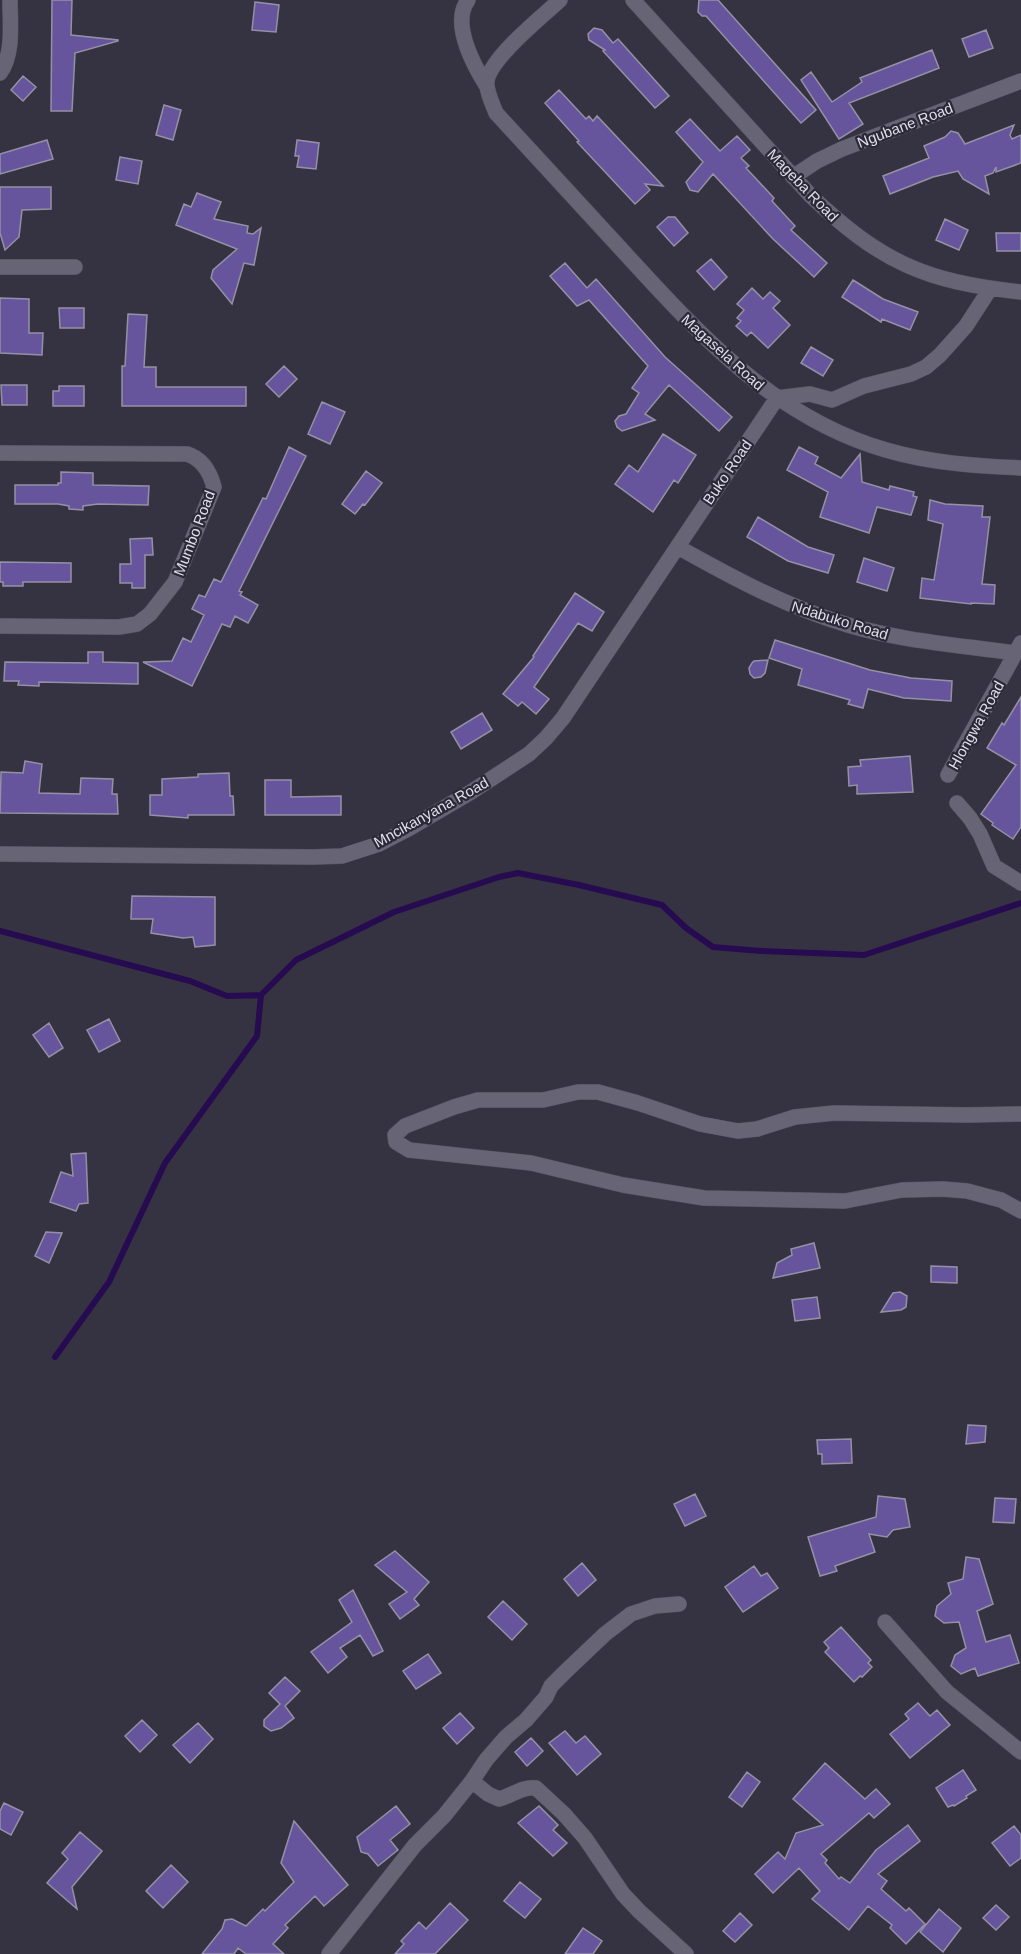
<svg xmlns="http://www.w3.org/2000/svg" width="1021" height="1954" font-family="Helvetica,sans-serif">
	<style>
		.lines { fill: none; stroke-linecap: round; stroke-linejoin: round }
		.stream { stroke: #260b50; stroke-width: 6 }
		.building { fill: #66549d; stroke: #9591a4; stroke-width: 1.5 }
		.minor-casing { stroke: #53515e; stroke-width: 16 }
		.minor { stroke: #676476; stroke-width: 15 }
		.labels { text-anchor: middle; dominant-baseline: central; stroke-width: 4.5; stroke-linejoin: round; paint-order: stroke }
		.street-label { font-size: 15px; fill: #dfdee8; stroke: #2b2938 }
	</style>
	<rect width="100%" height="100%" fill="#353342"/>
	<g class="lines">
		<path class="stream" d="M0,931L190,981L227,996L261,995L296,960L394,912L499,877L518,873L579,885L662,905L686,928L713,947L761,951L864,955L1021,903
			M55,1357L109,1282L165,1163L257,1036L261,995"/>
	</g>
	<path class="building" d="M52,0H72L71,35L118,40V41L75,53L72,111H51Z
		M699,0H718L816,110L801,123L706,16H702L698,12Z
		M255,2L279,5L276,32L252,30Z
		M594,28L602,30L613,43L618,39L669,96L655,108L603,51L605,50L589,40L588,34Z
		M986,30L993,48L969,57L962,39Z
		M932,50L939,68L849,103L863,124L839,139L801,80L811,72L832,102L862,82L860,78Z
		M23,76L36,87L23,101L11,90Z
		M559,90L586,119L589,116L593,121L597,116L663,186L645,184L650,190L635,204L577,142L579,141L545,103Z
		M164,105L181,110L173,140L156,135Z
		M690,119L720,151L737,136L750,150L741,158L749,166L746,168L774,198L772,201L795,226L791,230L827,263L814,277L773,239L713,174L698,192L690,190L686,182L703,162L676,132Z
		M1014,125L1010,135L1012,139L1021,135V163L996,172V167L993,173L985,176L989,194L963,179L958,171L933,177L890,194L883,176L929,158L924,146L945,137L951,131L958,133L965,144Z
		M47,140L53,159L0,174V154Z
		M297,140L319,143L316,169L297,167L299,156H295Z
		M120,157L142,161L138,184L116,180Z
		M0,187H51V209L22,210L19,237L5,250L0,233Z
		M197,193L221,202L214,219L248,226L247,233L253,234L261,228L254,265L244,263L232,304L211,278L213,270L237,249L176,225L184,204L191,207Z
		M668,217H675L688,233L674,246L657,227Z
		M945,219L968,230L959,250L936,240Z
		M996,233H1021V251H997Z
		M711,259L727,277L714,290L697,271Z
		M565,263L587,288L596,279L665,357L732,417L719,431L669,385L645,414L655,420L622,431L617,427L615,421L619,416L626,414L639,393L632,388L648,366L589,300L577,306L550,276Z
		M853,280L883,299L918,312L910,330L882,319L881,322L842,297Z
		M752,288L763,299L770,292L780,301L773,308L790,325L768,348L751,332L747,336L736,326L741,321L737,318L744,310L737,304Z
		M0,298L29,299V333H43L42,355L0,353Z
		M59,308H84V328H60Z
		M128,314L147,315L144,367H156V387H246V406H122V366H125Z
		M811,347L833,360L823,376L801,363Z
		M284,366L297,379L279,397L266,384Z
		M1,385H27V405H2Z
		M59,386H84V406H53V391H59Z
		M322,402L345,412L330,444L308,434Z
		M663,434L696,455L678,483L674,480L653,512L615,484L629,465L638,472Z
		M289,447L306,456L239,591L242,592L240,595L258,605L248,623L235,616L230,627L222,624L192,686L143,662L172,661L183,638L191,642L204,615L192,609L199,595L205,597L214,579L221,582L263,498L266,499Z
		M799,447L818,457L815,464L841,478L860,454L862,482L889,490L890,486L914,492L913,496L917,497L911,515L877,507L869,533L820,517L828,492L787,470Z
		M366,471L382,483L365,505L363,504L355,514L342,504Z
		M61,472L93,473V485L149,486L148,505L98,504L83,506V510L69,509V506L58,504H15V485H58V483H61Z
		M930,500L945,504L983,506L982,517H990L982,584L995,585L994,604L971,603V604L920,598L922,578L934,580L943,524L928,520Z
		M758,517L808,547L834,555L828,573L788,561L747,537Z
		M152,538L153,555H145V588H132V583H120V564H131L130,539Z
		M864,558L894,568L887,591L857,582Z
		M0,562L71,563V582H23V586H3V582H0Z
		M575,593L604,612L592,631L578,623L534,687L549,699L536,714L522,702L518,706L503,694L534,657L533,656Z
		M775,640L870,670L911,678L952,681L951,701L904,698L868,689L863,708L848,704L850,700L798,685L802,669L769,658Z
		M88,652H103V662L138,663V684L39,682V686L18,685L19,681H4L5,662L88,663Z
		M768,660L765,673L761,677L754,678L750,674L749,668L752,663L754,661Z
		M1021,697V827L1013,839L992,825L993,823L981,814L1016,765L987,748L1002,723L1004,725Z
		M482,713L492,730L461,749L451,732Z
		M910,756L913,792L857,794V785L849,786L848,767L861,766L860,760Z
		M25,761L42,764L39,793L80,794L81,778L113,779L112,794H117L118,814L0,813L1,772L23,773Z
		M229,773L230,796H233L234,815H188V818L150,815V795H162V779L198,777V774Z
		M265,780H291V797L341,796V815H265Z
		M132,896L215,897V945L195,947L193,937L183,938L151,933L153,919H131Z
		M109,1019L120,1041L99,1052L87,1030Z
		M49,1023L63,1048L49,1057L33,1035Z
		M86,1153L88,1203L79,1204L76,1211L50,1202L61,1172L73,1176L71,1154Z
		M46,1232L62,1233L49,1263L35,1256Z
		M814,1243L820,1268L773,1278L777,1263L792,1255L791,1249Z
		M931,1266L957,1267V1283L931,1282Z
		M900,1292L907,1296L906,1307L901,1310L881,1312L893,1293Z
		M817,1297L820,1318L795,1321L792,1300Z
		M968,1425L986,1426L985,1442L966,1444Z
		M851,1439L852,1463L822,1464V1454H818L817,1440Z
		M695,1494L706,1516L685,1526L674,1504Z
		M878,1496L905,1499L910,1527L893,1530L887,1537L869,1534L875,1552L835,1566L837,1571L820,1576L808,1537L876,1517Z
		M995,1498L1016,1499L1014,1523L993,1522Z
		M395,1551L429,1582L414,1599L419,1605L400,1619L389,1604L407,1592L375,1565Z
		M966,1557L979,1559L993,1604L977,1611L986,1642L1010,1635L1019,1663L978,1676L975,1668L961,1674L951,1666L955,1655L966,1648L959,1622L944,1623L935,1616L937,1606L951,1594L948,1583L963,1579Z
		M582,1563L596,1580L578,1596L564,1579Z
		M754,1566L761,1576L767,1573L778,1588L743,1612L725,1587Z
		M353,1590L383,1651L373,1656L360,1635L340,1648L347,1657L328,1673L311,1652L352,1622L339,1600Z
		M503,1601L527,1624L512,1640L488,1617Z
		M841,1627L871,1660L868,1663L872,1667L862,1677L860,1676L854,1682L825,1652L829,1648L824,1642Z
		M428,1654L441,1673L416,1689L403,1671Z
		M285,1677L300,1691L285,1706L294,1718L281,1728L271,1731L264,1726V1720L280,1704L269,1693Z
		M918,1703L930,1716L937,1710L950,1725L910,1758L890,1734L909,1719L905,1714Z
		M460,1713L474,1728L457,1744L443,1728Z
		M142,1720L157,1735L140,1752L125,1736Z
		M198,1723L213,1739L190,1763L173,1745Z
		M565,1731L576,1743L585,1736L601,1754L577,1775L549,1743Z
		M531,1738L543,1751L527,1766L515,1752Z
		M825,1763L865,1799L876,1789L890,1804L874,1818L869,1813L821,1854L827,1860L825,1863L839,1879L841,1877L850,1883L876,1850L908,1825L920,1841L878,1874L887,1881L881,1889L906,1911L909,1908L925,1924L906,1944L890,1928L892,1925L868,1906L849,1930L812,1899L820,1891L799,1868L773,1893L755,1874L778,1852L785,1859L796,1833L823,1825L793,1799Z
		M963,1770L976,1790L966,1796L967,1798L954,1806L953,1805L948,1807L936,1788Z
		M747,1772L760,1782L742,1807L729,1797Z
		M4,1803L23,1812L11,1835L0,1829V1811Z
		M396,1806L410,1824L390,1840L398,1850L378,1866L368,1854L361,1852L357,1837Z
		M539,1806L558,1825L553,1830L567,1843L553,1856L518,1823Z
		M294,1821L348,1885L324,1906L315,1896L285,1925L288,1928L273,1944L284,1954H246L238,1948L234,1954H202L222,1929L225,1920L232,1919L246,1926L263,1909L265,1911L294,1882L281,1863Z
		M1014,1826L1021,1835V1858L1010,1866L992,1843Z
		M80,1832L102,1851L72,1887L77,1909L47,1883L68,1859L62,1853Z
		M171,1865L188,1882L163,1908L146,1891Z
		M520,1882L541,1899L525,1918L504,1901Z
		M450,1903L468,1920L435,1954H395L404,1944L401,1941L419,1922L426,1929Z
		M996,1905L1009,1917L996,1930L983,1918Z
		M939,1909L961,1928L943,1952L920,1932Z
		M740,1913L752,1925L735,1942L723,1931Z
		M583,1928L602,1941L593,1954H565Z"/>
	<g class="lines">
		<g class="minor-casing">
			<path id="minor" d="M468,0C451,23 473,64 486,85
				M560,0C543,16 483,63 487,86C488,95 493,105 496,113C538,159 580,204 622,250C698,333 774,418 886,450C930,463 976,466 1021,468
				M633,0L811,196C881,262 925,282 1021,292
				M0,73C14,54 10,23 10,0
				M793,177L817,161L842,149L1021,81
				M0,267H75
				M0,453L187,454C203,459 210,472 214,487L175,582L150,614L137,624L119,627L0,626
				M678,547C733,578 787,607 848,625C902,641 959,645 1015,653
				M948,775L1021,643
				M957,803L970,818L980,834L994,866L1021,883
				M0,854L313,857L342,856L379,844L408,829L471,792L529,754L546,738L563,718L777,398L810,394L832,400L864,386L911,374L926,367L940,355L966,326L990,289
				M1021,1114L967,1115L834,1113L795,1117L757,1129L738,1131L700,1124L638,1103L598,1092H578L543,1100H478L454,1107L405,1126L395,1135L396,1142L409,1150L531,1163L623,1185L704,1198L845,1201L902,1190L943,1189L967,1191L1001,1200L1021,1211
				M885,1622L947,1692L1021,1752
				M472,1781L488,1794L499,1799C511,1796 523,1786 536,1788L564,1814L585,1838L623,1894L639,1911L686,1954
				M329,1954L415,1845L444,1816L472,1781L486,1760L506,1737L526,1720L546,1697L551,1686L565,1672L605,1634L631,1614L655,1606L679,1604"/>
		</g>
		<use href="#minor" class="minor"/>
	</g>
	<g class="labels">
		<g class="street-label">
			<text transform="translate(905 125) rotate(-21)">Ngubane Road</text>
			<text transform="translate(803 185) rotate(46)">Mageba Road</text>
			<text transform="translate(723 352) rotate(42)">Magasela Road</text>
			<text transform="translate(727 472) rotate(-56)">Buko Road</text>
			<text transform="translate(194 533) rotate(-69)">Mumbo Road</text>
			<text transform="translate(840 620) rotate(17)">Ndabuko Road</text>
			<text transform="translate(976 725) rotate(-61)">Hlongwa Road</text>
			<text transform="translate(431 812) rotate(-29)">Mncikanyana Road</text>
		</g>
	</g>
</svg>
